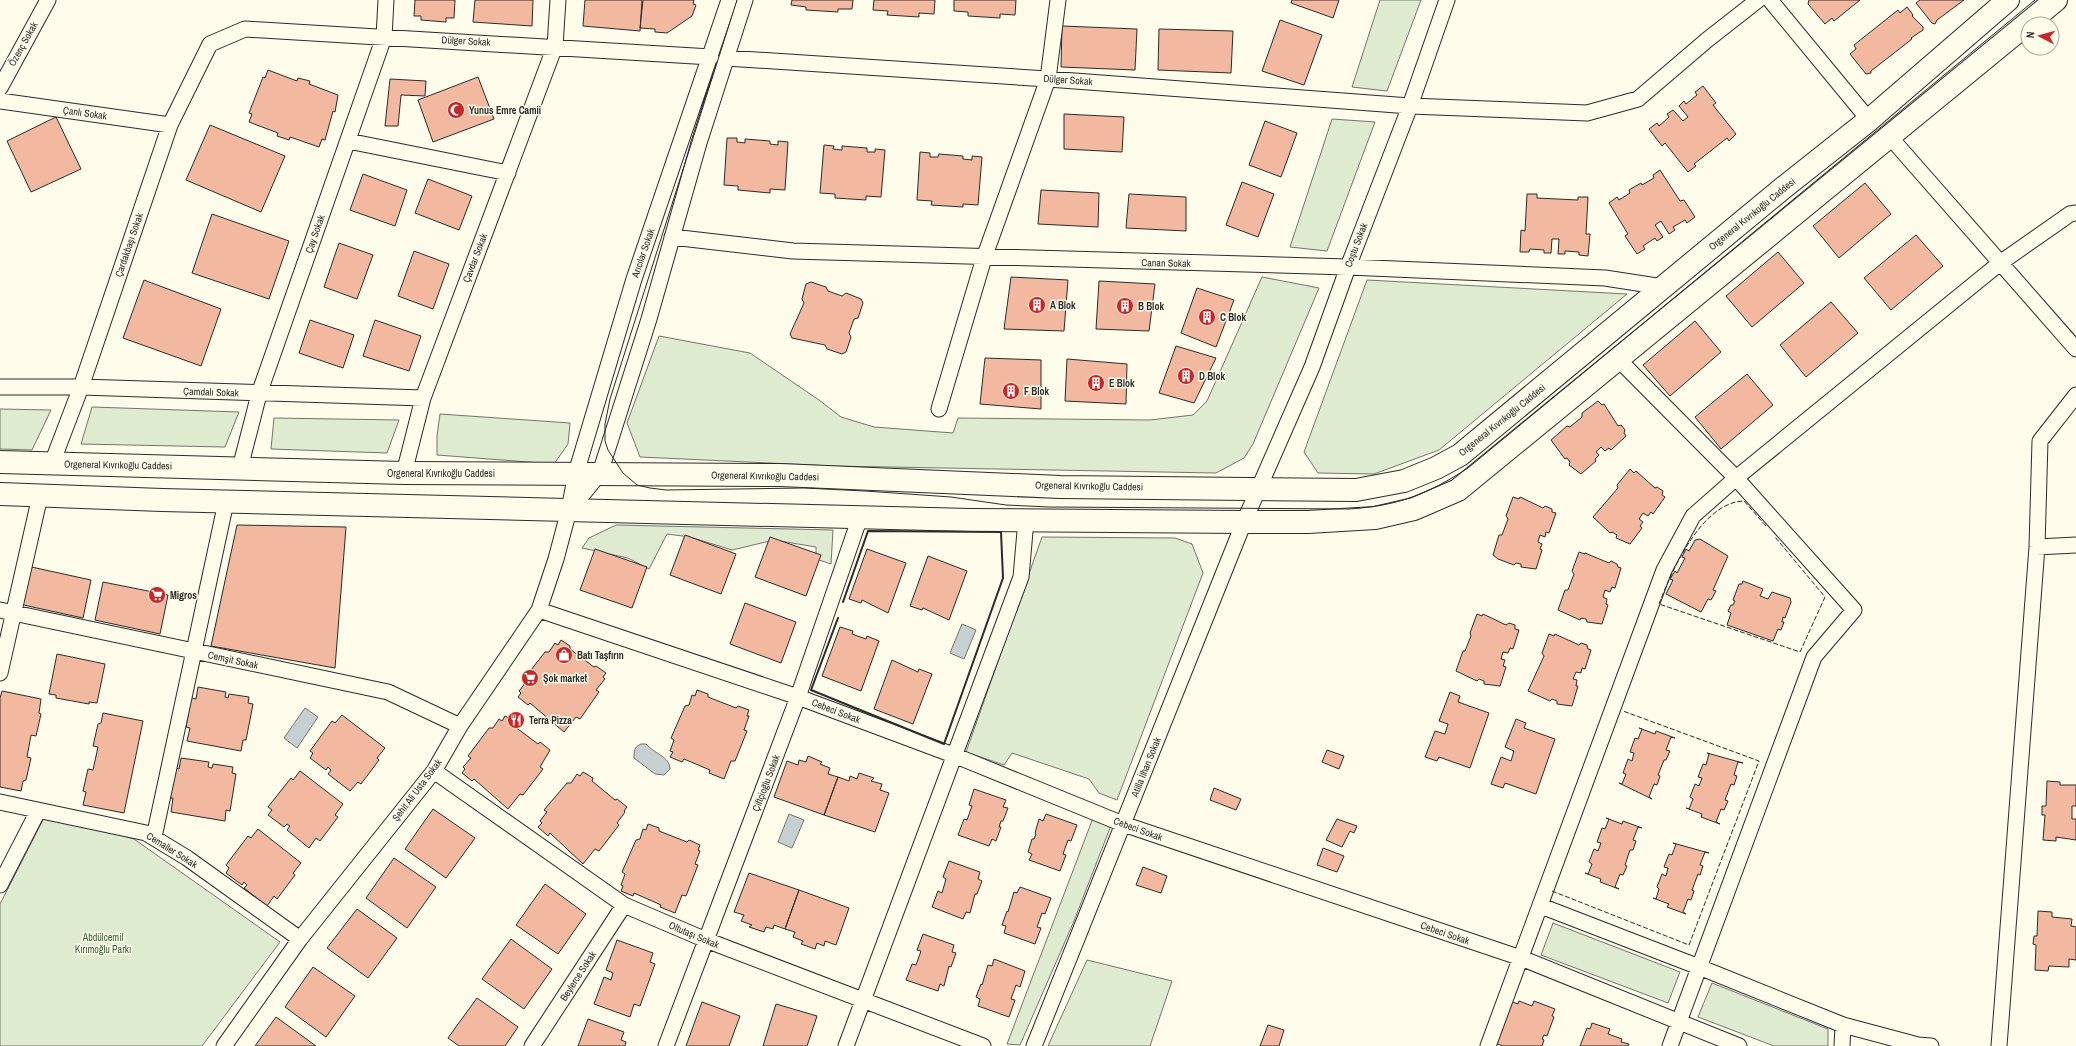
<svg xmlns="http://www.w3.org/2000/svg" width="2076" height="1046" font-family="'Archivo Narrow',sans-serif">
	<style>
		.green { fill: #deebd1; stroke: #74746e }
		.water { fill: #c7d0d0; stroke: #74746e }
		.building { fill: #f2b8a0; stroke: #2b2b2b }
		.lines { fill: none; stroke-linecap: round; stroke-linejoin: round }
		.minor-casing { stroke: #2b2b2b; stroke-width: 17 }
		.secondary-casing { stroke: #2b2b2b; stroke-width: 24 }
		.minor { stroke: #fdfbea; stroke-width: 15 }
		.secondary { stroke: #fdfbea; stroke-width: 22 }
		.tram { stroke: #2b2b2b; stroke-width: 1 }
		.fence { stroke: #2b2b2b; stroke-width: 1; stroke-dasharray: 5 2; stroke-linecap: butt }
		.wall { stroke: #2b2b2b; stroke-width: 2 }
		.labels { text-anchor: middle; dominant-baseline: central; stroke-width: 3; stroke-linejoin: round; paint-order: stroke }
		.street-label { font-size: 10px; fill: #2b2b2b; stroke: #fdfbea }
		.poi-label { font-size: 10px; font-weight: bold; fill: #2b2b2b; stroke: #fdfbea; text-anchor: start }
		.park-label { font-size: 10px; fill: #34623c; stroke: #fdfbea }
	</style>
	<rect width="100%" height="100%" fill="#fdfbea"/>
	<path class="green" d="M1380,0H1421L1387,91L1352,87Z
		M1332,119L1375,122L1327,251L1290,247Z
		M1262,277L1319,288L1253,444L1244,458L1216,473L834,466L640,457L627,423L659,336L750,353L819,400L841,417L874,427L953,433L958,418L1150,420L1193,415L1207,401Z
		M1367,280L1627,294L1439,450L1374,474L1318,473L1304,452Z
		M92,407L239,412L225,447L81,444Z
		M0,409L51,410L32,450L0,449Z
		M440,414L570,423L568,444L554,464L437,455V436Z
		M274,418L399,420L387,453L271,449Z
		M616,525L833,530L831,564L816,559V547L774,540L732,550L690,537L667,534L649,569L628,558L582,548L589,538Z
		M1042,537L1175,538L1192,544L1203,573L1117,800L1099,793L1089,779L1012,753L1004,765L966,752Z
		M46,814L134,839L280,942L202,1046H0V904Z
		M1093,818L1109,822L1110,828L1074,921L1020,1045L1007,1044Z
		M1553,923L1680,972L1668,1003L1541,955Z
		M1087,960L1172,981L1150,1046H1048Z
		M1712,983L1828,1029V1046H1774L1698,1017Z"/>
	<path class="water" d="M962,624L976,630L964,659L950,653Z
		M305,708L318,717L297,748L284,738Z
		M641,744H646C655,754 670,757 670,769L664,775L655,774L634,758C634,751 634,747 641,744Z
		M789,814L804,820L792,848L778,842Z"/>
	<path class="building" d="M415,0H455L454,18H446V22L421,20V16H414Z
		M475,0H533L532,26L473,22Z
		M585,0H642L640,31L583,26Z
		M643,0H694L693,4L696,5L692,16L667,33L655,32V29L640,28Z
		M792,0H853L852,9H838V12L806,10V7L791,5Z
		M874,0H935L934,14L919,13V17L887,15L888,11L873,10Z
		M954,0H1016L1015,15L1000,14V18L968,16V12L954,11Z
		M1292,0H1339L1333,18L1291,3Z
		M1809,0H1860L1834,21L1832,18L1825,24L1808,4Z
		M1920,0H1964L1937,20L1935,24L1932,23L1916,3Z
		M1907,7L1913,15L1912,16L1923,27V30L1911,38L1912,39L1871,71V73L1866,74L1850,54L1856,49L1854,45L1898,10L1900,13Z
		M1280,20L1322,35L1304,85L1262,71Z
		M1062,26L1137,29L1135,70L1061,67Z
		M1159,29L1233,31L1231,73L1158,70Z
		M268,70L297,81L298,78L310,81L309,84L338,95L335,112L333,111L325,140L322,139L319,147L290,137L289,140L277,136L278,133L249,122L252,114L249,113L263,77L265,78Z
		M478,77L494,119L433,142L418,100Z
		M390,79L426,81L425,96L401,95L398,126H385Z
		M1703,86L1716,103L1713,105L1736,134L1729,141L1727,138L1694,164L1696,166L1688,172L1665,143L1662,146L1649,129L1657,123L1659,126L1669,117L1667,114L1673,110L1683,121L1688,117L1679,106L1684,101L1686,104L1697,95L1695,92Z
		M1064,114L1124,117L1122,152L1064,149Z
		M56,117L81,169L31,192L7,141Z
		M1265,121L1297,133L1281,177L1249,165Z
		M210,125L285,156L261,212L186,180Z
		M727,138H737V142L745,143V139L770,141V144L778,145V141L788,142L785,190L770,189V193L738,190V186L724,185Z
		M824,145L834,146L833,149L842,150V146L867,148V152H875V149L885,150L881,197L866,196V200L835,198V194L820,193Z
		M920,152L930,153V157H938L939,154L963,156V159L972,160V156L982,157L978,205L963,204V207L931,205L932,201L917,200Z
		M1660,170L1680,201L1684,200L1695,217L1687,223L1685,220L1673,227L1675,230L1669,234L1661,221L1655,225L1663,237L1657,241L1655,238L1643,246L1645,249L1637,254L1625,236L1628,234L1609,203L1617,197L1619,200L1630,193L1629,190L1641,183L1642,185L1654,178L1653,175Z
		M363,174L407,190L395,226L350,210Z
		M428,179L472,196L459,230L415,213Z
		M1242,182L1274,194L1258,237L1226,225Z
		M1865,183L1891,214L1839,258L1813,226Z
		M1041,190L1099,193L1098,227L1038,224Z
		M1129,194L1186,197V231L1126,228Z
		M1527,194H1537V198L1578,200V197H1588L1586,234H1590L1588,256L1579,255V252L1565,251V254H1558L1559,239H1552L1551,253H1544V250L1530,249L1529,252H1520L1521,230L1525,231Z
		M212,214L289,241L269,299L192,273Z
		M1916,235L1943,266L1891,310L1864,278Z
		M339,243L373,255L357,299L324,287Z
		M414,251L449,264L433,309L398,296Z
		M1778,252L1804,283L1752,327L1726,296Z
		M1011,277L1068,280L1064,331L1004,329Z
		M144,280L221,309L201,366L123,338Z
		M1099,281L1155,284L1149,331L1096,329Z
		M811,282L826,287L828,291L842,296L846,293L861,299L863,303L858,318L854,319L849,333L851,337L846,352L842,354L827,349L825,345L792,338L790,334L804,303L802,299L806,284Z
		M1197,288L1234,300L1216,347L1181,333Z
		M1831,302L1858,333L1806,377L1780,345Z
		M310,320L354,335L343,368L299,353Z
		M375,320L421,336L409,371L363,356Z
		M1695,321L1721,352L1670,396L1643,365Z
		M1176,346L1216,358L1194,403L1159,393Z
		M985,358L1041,360V409L980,404Z
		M1067,359L1127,364L1126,404L1065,401Z
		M1747,374L1773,405L1721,449L1695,417Z
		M1598,401L1602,405L1604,404L1618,426L1621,425L1625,430L1624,433L1626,436L1611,450L1609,448L1605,451L1601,447L1596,452L1599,455L1595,459L1596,461L1581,474L1569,465L1570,462L1567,458L1565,459L1551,440L1567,426L1570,427L1582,417V413Z
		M1630,469L1634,473L1636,471L1655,488L1657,487L1663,491L1662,495L1665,497L1653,514L1651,512L1648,516L1643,513L1639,519L1643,522L1640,526L1642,528L1630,544L1616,538L1617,535L1612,532L1610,533L1593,517L1618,488L1617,485Z
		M1513,497L1519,499L1520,497L1543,508L1545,506L1552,509V512L1556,513L1549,533L1546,532L1545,537L1540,535L1538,542L1542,544L1540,549L1542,550L1536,569L1521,567V564L1516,563L1514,565L1498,559L1493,555L1499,535H1502L1508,519L1506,516Z
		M237,525L346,527L335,668L211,646Z
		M685,535L736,554L721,594L670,575Z
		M770,537L821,555L806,596L755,577Z
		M1700,539L1728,556L1713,590L1716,591L1711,600L1708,599L1701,612L1666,594L1673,580L1670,579L1675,571L1677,573L1685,558L1682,557L1686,549L1689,551L1695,540Z
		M595,549L647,567L632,608L580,590Z
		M867,549L906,563L888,613L862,600L861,603L849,599Z
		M1579,552L1585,554V553L1609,563L1611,561L1617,564L1618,567L1621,568L1615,588L1612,587L1610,592L1605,590L1603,597L1607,599L1606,604L1608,605L1602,624L1587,622L1586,619L1581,618L1580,620L1558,610L1565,590H1568L1574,574L1572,571Z
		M928,556L967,571L949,620L923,608L922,610L910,606Z
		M27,566L91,580L83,618L19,604Z
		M1743,581L1763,589L1760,596L1768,599L1772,592L1790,598L1791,602L1785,618L1783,617L1782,622H1784L1781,630L1778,629L1773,641L1727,625L1731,613L1728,611L1731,605H1733L1735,601L1733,600L1739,584H1742Z
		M103,582L168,595L160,634L95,620Z
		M745,603L796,622L781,663L730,644Z
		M1477,614L1482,616L1483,614L1506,625L1509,623L1515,625V629L1519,630L1513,649L1510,648L1508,653L1503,652L1501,659L1505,660L1503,666L1506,667L1500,686L1484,684V681L1479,679L1477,681L1456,671L1463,651H1465L1471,636L1470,633Z
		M840,627L853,631L852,634L866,639L867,636L879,641L861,691L822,676Z
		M1549,634L1554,636L1555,634L1579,645L1581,643L1587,645L1588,649L1591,650L1585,669L1582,668L1581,673L1576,672L1573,679L1577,680L1576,686H1578L1572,706L1557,704V701L1552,699L1550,701L1528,691L1544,656L1542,653Z
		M561,640L570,646V649L594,667L596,666L606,673L603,677L605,679L596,690L599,692L580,719L576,717L564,732L530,703L528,705L518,697L521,693L519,691L526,682L524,679L545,652H549L555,643L558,645Z
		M57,654L105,664L97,703L89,702V704L56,698V695L49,694Z
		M892,660L918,672L919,669L932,674L913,724L874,709Z
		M198,687L226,692L225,697L228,698L229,694L249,697L248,703L253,704L246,740H243L241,751L187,741L190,728L186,727L191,698L196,699Z
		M697,690L708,694V697L736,708L738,706L749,710L747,716H749L744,730L747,731L735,761H731L724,779L709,773L710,770L684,759L682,762L670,757L673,752L670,751L674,740L671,738L685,706L689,705L692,695L695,696Z
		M2,691L41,699L39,713L41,714L36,736L31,735L27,757L31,758L26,780L23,781L21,791L0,787V698Z
		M1450,692L1460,696L1458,702L1489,713L1470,768L1439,757L1437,761L1425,757L1435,731L1445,734L1448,724L1439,721Z
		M103,713L143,721L124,813L83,805L86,792L83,791L88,769L93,770L98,747L93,746L98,724L101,723Z
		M342,715L385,748L377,758L379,760L361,784L358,782L350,791L328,774L331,770L328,767L326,770L310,758L313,753L310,751L332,721L335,723Z
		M505,716L515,722L514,726L538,744L540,742L550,750L540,767L543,769L523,795L520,794L508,809L474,779L472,781L462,773L465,769L463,767L471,758L468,756L489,728H493L499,719L502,721Z
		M1516,719L1526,723L1524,728L1555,739L1536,794L1505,783L1503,788L1491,784L1501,757L1511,761L1514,751L1505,747Z
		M1639,728L1655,734L1656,731L1675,738L1671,737L1666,750L1670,751L1666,760H1664L1658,775L1660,776L1657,785L1654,784L1649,797L1652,799L1619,783L1622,784L1626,774L1623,773L1628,759L1632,761L1634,753L1630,752L1635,738L1638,739L1642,729Z
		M1327,750L1344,756L1339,769L1322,762Z
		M1707,753L1743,763L1738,762L1734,775L1737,776L1734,785L1731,784L1725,800L1728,801L1724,810L1721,809L1716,822L1720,824L1701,817L1702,814L1686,808L1689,809L1693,799L1690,797L1695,784L1699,786L1702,778L1698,777L1703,764L1706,765L1709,754Z
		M808,756L822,762L820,764L830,768L828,774L838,777L824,815L774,797L787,761L798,765L799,760L806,762Z
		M181,758L209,762L208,767L212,768L213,764L233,767L232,773L236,774L230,811L226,810L225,821L171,812L173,798H170L175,768L179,769Z
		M300,771L343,804L335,815L338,817L320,841L316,838L309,848L287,830L290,826L287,824L284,827L268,815L272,810L268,807L291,778L293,780Z
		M583,772L593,778L592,781L615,800L617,799L627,807L624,811L625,812L617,823L619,825L599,851L595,849L583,864L550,833L548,836L538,827L542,823L540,821L547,812L544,810L567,783H571L577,774L580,776Z
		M859,773L874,778L871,781L882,784L880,790L889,793L875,832L824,815L838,777L849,781L850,776L857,779Z
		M2047,781L2060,782V785H2076V806H2072V819H2076V840L2056,837V841L2043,840L2045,815H2042V806H2046Z
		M1214,788L1241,799L1236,810L1210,800Z
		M974,789L1006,800L1003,807L1008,808L1003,821H1001L999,827H1001L996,841L992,839L989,846L958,835L964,819L967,820L972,806L969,805Z
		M433,809L475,838L446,878L405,849Z
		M1046,814L1077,825L1071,841L1068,840L1063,854L1066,855L1060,871L1029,860L1032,854L1028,852L1032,839H1034L1036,834L1035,833L1039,819L1043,821Z
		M1606,818L1622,824L1623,821L1642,828L1638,827L1633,840L1636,841L1633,850H1630L1625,865L1627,866L1623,875L1620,874L1615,887L1619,889L1600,882L1601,879L1585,873L1588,874L1592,864L1589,862L1594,849L1598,851L1601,843L1597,842L1602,828L1605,829L1609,819Z
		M1337,819L1357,826L1354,833L1350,831L1342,847L1326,840Z
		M648,824L659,828V831L687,842L689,840L700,845L698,850L700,851L695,864L698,865L686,896L682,895L675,913L660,907L661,905L634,893L633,896L621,891L623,886L621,885L625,874L622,872L636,840L640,839L643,829L646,830Z
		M258,829L301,863L293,873L295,875L277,899L274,896L267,906L244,888L247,885L244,882L242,885L226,873L229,868L226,865L248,836L251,838Z
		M1673,843L1709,853L1705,852L1700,865L1703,866L1700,875L1698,874L1692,890L1694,891L1691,900L1688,899L1683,912L1686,914L1667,907L1669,904L1653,898L1656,899L1659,889L1657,887L1662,874L1666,876L1668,868L1664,867L1669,854L1672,855L1676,844Z
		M1323,848L1344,856L1337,872L1317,865Z
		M394,858L436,887L407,928L366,898Z
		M949,861L980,872L978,879L982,881L977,894H975L970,913L966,912L963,919L932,907L938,891L942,893L946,879L943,877Z
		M1143,867L1167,876L1161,893L1136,885Z
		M749,873L799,890L785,929L774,925L773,929L766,927L764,932L749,927L752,925L741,921L744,915L734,912Z
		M545,884L586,914L558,954L516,925Z
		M1020,887L1051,898L1045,914L1042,913L1037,927L1041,928L1035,944L1004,933L1006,926L1002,925L1007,911L1008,912L1014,892L1017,893Z
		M799,890L849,908L836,945L825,941L824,946L817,943L815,949L801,944L803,941L793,937L795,932L785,929Z
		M357,909L397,938L368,978L327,948Z
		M2038,911L2052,912V917L2072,919L2071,926L2076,927V960L2069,959V967L2049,966L2048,971L2035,970L2036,945L2033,944L2034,936H2037Z
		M923,934L954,945L952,952L956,953L951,967L949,966L944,986L940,984L938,991L906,980L912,964L916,965L921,951L917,950Z
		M511,939L552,969L524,1009L482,979Z
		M617,940L653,953L650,962L655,964L640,1006L634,1004L630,1017L594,1004L604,977L611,980L613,973L606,970Z
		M994,959L1025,971L1020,987L1016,985L1011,999L1015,1000L1009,1017L978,1006L980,999L976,997L981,984L982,985L988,965L992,966Z
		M313,967L355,996L326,1037L285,1007Z
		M477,998L518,1027L505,1046H459L448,1038Z
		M1510,1001L1518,1004L1519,1001L1532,1006L1534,1001L1555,1009L1552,1016L1554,1017L1547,1036L1544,1035L1542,1039L1544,1040L1542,1046H1503L1495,1043Z
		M702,1002L740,1016L729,1046H686Z
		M776,1004L817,1016L807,1046H763Z
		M276,1017L316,1046H255Z
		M588,1019L624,1032L621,1040L626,1042L625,1046H578Z
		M1592,1023L1610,1029L1608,1034L1622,1039L1621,1042L1629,1044L1628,1046H1580L1587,1028L1590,1029Z
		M1268,1025L1284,1030L1279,1046H1260Z"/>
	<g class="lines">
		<g class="minor-casing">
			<path id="minor" d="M1770,0L1869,120
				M726,58L1048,79L1410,106L1587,113L1638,99L1707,40L1758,0
				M0,88L48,0
				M0,101L170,125
				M1890,137L2076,349
				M348,141L508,173
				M672,237L793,251L1348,267L1605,278L1663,287
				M1618,359L1736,478L1854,610L1814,657L1670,1046
				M0,387H81L423,398
				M939,409L984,258L1048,79L1058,0
				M52,463L81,387L170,125L210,44L245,29L711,57
				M240,468L259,394L384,37L386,0
				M404,473L423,398L555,46L558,0
				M570,510L600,473L649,319L699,143L745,0
				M2037,547L2076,545
				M0,610L388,692L460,726
				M539,610L798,697L956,756L1123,824L1521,958L1739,1046
				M0,673L40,496
				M434,771L624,905L706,940L983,1046
				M0,802L146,833L187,858L300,939
				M154,837L226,502
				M0,885L38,811
				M1541,906L1699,967L1843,1025L1918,1045L1931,1046
				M224,1046L300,939L434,771L460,726L539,610L556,559L569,510L576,473L634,279L729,0
				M532,1046L624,905
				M666,1046L798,697L860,517
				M846,1046L1021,577L1026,520
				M1034,1046L1244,522L1312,367L1348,267L1410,106L1447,0
				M1488,1046L1664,570L1693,516L1736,478L2000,263L2070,214L2076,213
				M1842,1046L1843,1025
				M1999,1046L2037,547L2040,441L2076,395"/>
		</g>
		<g class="secondary-casing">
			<path id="secondary" d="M0,462L404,473L780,475L1060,487L1356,490L1404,481L1436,468L1460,455L1783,188L1869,120L2008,0
				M0,494L162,500L970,520L1244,522H1308L1375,518L1414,509L1458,490L2056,0"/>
		</g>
		<use href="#minor" class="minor"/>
		<use href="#secondary" class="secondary"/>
		<path class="tram" d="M737,0L610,399L605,424V441L608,450L623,473L637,485L650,488L666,490L804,488L865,491L951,497L1006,505L1049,507L1349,509C1398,506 1428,494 1468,468L2035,0"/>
		<path class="fence" d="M1766,526L1744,501C1702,502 1672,570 1659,604L1800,652L1825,597L1775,537
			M1552,891L1689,945L1759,761L1623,711"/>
		<path class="wall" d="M838,618L811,690L944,744L1003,578L1001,532L868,531L843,602"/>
	</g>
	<defs>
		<g id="mosque-disc" transform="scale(0.9)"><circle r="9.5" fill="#c62828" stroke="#fdfbea"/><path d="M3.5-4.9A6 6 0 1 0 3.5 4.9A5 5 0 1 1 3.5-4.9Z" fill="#fff"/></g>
		<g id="building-disc" transform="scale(0.9)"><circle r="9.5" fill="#c62828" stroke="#fdfbea"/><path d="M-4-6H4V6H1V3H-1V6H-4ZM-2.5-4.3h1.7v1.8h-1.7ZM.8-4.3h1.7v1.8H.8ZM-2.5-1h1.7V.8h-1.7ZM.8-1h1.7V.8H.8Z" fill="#fff"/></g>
		<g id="supermarket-disc" transform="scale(0.9)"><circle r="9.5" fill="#c62828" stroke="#fdfbea"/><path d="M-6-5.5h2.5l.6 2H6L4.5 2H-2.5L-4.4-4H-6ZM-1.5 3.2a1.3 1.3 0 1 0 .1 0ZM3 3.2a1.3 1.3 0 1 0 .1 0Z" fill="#fff"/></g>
		<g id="shop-disc" transform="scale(0.9)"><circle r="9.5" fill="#c62828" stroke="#fdfbea"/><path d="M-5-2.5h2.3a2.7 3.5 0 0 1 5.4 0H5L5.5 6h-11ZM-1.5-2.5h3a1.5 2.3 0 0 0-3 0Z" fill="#fff"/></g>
		<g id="restaurant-disc" transform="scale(0.9)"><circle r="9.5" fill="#c62828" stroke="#fdfbea"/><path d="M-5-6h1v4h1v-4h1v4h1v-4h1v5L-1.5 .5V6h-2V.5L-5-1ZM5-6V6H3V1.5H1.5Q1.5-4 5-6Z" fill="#fff"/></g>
	</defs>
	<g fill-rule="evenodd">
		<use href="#mosque-disc" x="456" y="110"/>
		<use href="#building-disc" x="1037" y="305"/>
		<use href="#building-disc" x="1125" y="306"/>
		<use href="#building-disc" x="1207" y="317"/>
		<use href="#building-disc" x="1186" y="376"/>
		<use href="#building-disc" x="1096" y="383"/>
		<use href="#building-disc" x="1011" y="391"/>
		<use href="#supermarket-disc" x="157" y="595"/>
		<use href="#shop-disc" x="564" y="655"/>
		<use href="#supermarket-disc" x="530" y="678"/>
		<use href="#restaurant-disc" x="516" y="720"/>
	</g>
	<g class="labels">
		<g class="street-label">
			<text transform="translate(466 41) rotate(3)">Dülger Sokak</text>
			<text transform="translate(23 44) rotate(-61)">Özenç Sokak</text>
			<text transform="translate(1068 80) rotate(4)">Dülger Sokak</text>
			<text transform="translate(85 113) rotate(8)">Çanlı Sokak</text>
			<text transform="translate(1752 214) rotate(-39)">Orgeneral Kıvrıkoğlu Caddesi</text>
			<text transform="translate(315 234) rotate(-71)">Çay Sokak</text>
			<text transform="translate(129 245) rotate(-71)">Çardakbaşı Sokak</text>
			<text transform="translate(1356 245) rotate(-69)">Coştu Sokak</text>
			<text transform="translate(643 253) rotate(-71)">Arıcılar Sokak</text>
			<text transform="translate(475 258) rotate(-69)">Çavdar Sokak</text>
			<text transform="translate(1166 263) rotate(1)">Canan Sokak</text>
			<text transform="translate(211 392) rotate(2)">Çamdalı Sokak</text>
			<text transform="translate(1502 420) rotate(-39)">Orgeneral Kıvrıkoğlu Caddesi</text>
			<text transform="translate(118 465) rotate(1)">Orgeneral Kıvrıkoğlu Caddesi</text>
			<text x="441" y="473">Orgeneral Kıvrıkoğlu Caddesi</text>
			<text transform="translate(765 476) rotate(1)">Orgeneral Kıvrıkoğlu Caddesi</text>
			<text transform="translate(1089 486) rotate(1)">Orgeneral Kıvrıkoğlu Caddesi</text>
			<text transform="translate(233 660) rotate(12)">Cemşit Sokak</text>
			<text transform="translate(836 711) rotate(21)">Cebeci Sokak</text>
			<text transform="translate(1146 767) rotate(-68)">Atilla İlhan Sokak</text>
			<text transform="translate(766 783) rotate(-69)">Çiftçioğlu Sokak</text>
			<text transform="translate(417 790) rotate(-53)">Şehit Ali Usta Sokak</text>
			<text transform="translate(1138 829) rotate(20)">Cebeci Sokak</text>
			<text transform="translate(172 850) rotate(32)">Cemaller Sokak</text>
			<text transform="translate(1445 933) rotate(19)">Cebeci Sokak</text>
			<text transform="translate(694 935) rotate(23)">Oltutaşı Sokak</text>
			<text transform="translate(578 976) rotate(-57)">Beylerce Sokak</text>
		</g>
		<g class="poi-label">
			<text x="469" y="110">Yunus Emre Camii</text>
			<text x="1050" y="305">A Blok</text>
			<text x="1138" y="306">B Blok</text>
			<text x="1220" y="317">C Blok</text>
			<text x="1199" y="376">D Blok</text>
			<text x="1109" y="383">E Blok</text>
			<text x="1024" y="391">F Blok</text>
			<text x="170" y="595">Migros</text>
			<text x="577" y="655">Batı Taşfırın</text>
			<text x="543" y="678">Şok market</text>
			<text x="529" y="720">Terra Pizza</text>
		</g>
		<g class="park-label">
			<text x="103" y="937">Abdülcemil<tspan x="103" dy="12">Kırımoğlu Parkı</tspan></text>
		</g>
	</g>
	<g transform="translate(2040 36) rotate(276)"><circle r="19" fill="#fdfbea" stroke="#a9a89e"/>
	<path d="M0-3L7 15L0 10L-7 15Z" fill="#c62828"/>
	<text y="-6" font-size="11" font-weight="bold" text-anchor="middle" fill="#2b2b2b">N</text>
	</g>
</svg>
